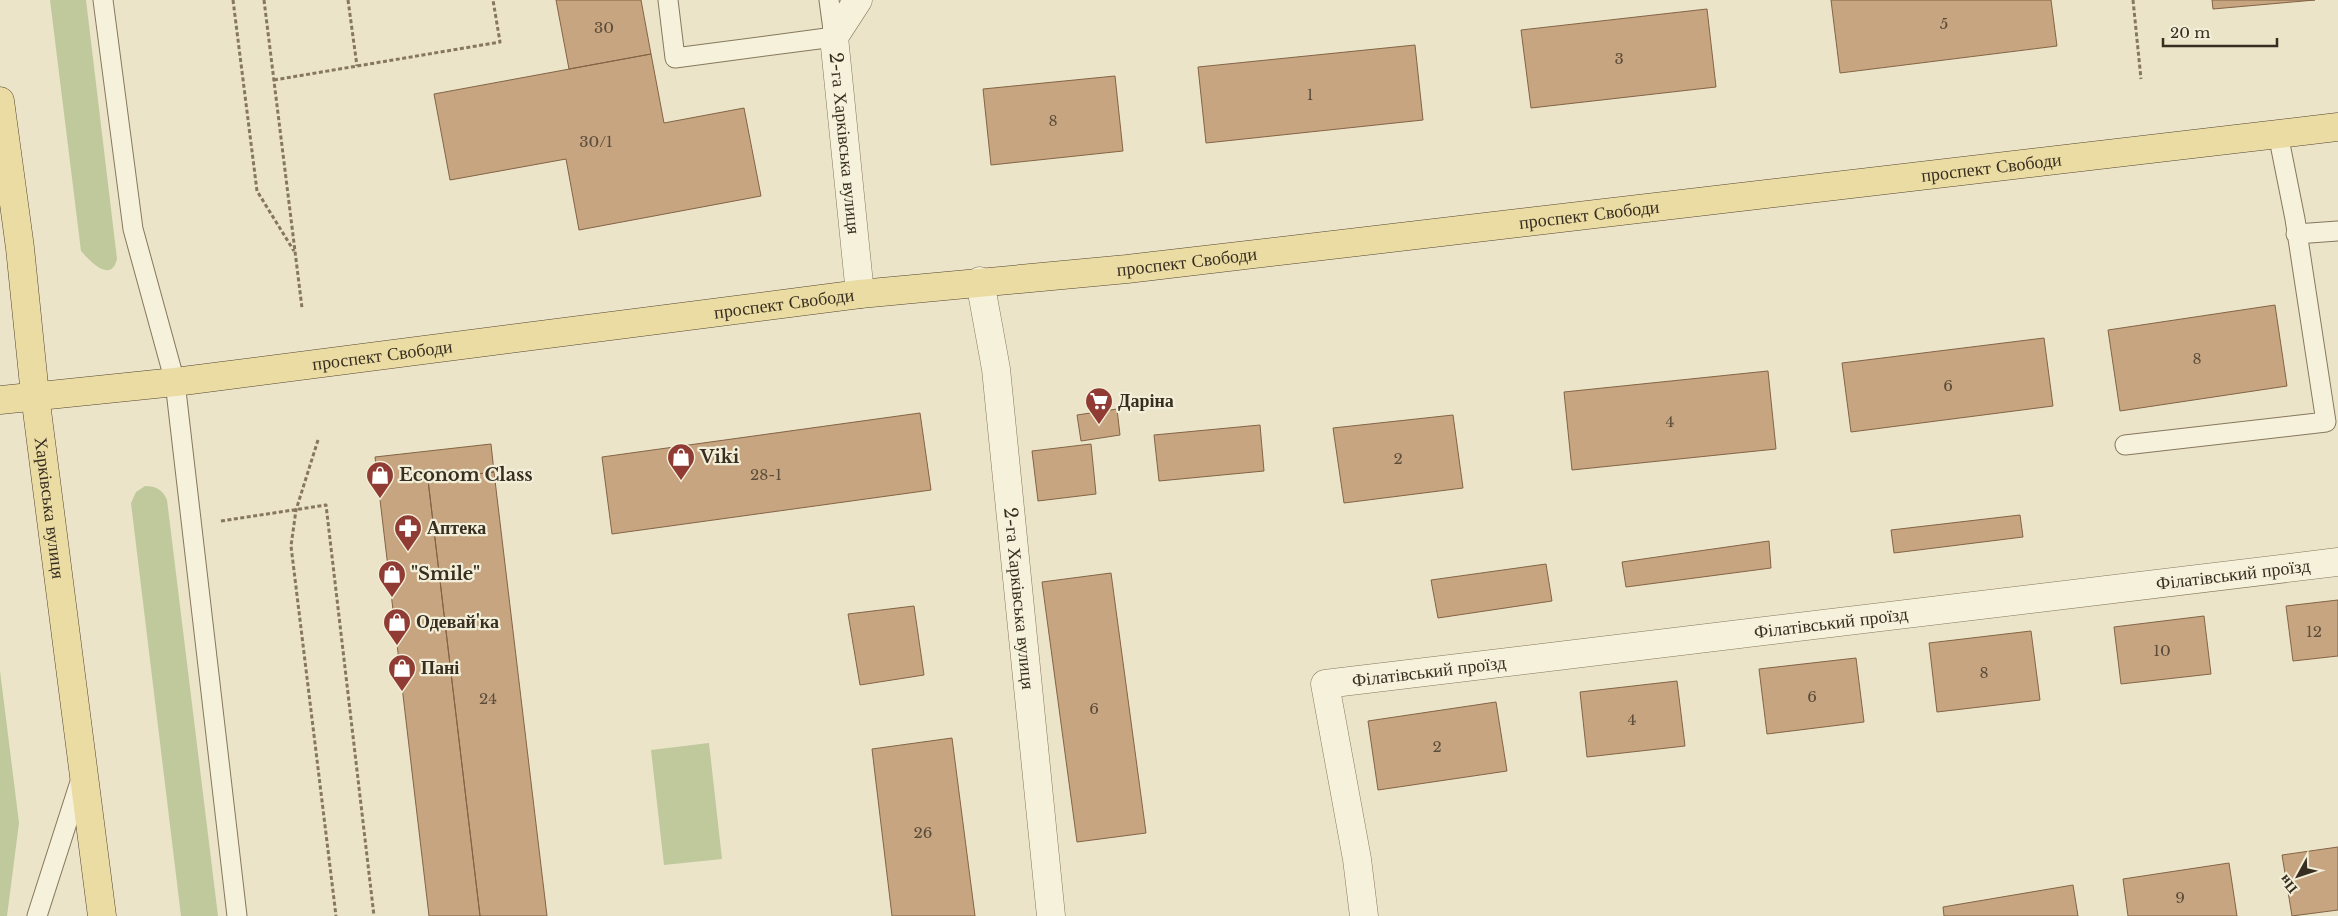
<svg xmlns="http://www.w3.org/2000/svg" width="2338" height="916" font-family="'Libre Baskerville',serif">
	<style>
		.green { fill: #bfc99c }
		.building { fill: #c6a580; stroke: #836446 }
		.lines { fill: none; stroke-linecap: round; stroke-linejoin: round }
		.lane-casing { stroke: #86775e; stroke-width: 21 }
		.street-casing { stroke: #86775e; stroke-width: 29 }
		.primary-casing { stroke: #544532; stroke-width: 29 }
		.path { stroke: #86775e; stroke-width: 3; stroke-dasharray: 4 2.5; stroke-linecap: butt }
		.lane { stroke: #f6f1da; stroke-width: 19 }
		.street { stroke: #f6f1da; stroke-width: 28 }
		.primary { stroke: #ebdca3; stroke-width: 28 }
		.labels { text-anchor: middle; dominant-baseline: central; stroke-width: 4.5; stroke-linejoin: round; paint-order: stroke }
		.number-label { font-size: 15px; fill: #5b4c39 }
		.street-label { font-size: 18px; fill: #372e21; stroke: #f3eed7 }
		.poi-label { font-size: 18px; font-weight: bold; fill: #372e21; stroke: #f3eed7; text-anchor: start }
	</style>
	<rect width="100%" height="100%" fill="#ebe4c8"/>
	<path class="green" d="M50,0H86L117,259C111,284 90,261 81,251Z
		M145,486C156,486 163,490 167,500L218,916H181L131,503L136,492Z
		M0,671L19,823L7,916H0Z
		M709,743L722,859L664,865L651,750Z"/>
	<path class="building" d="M556,0H641L651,54L569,69Z
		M1831,0H2051L2057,46L1840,73Z
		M2212,0H2315L2213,9Z
		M1707,9L1716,87L1531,108L1521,30Z
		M1415,45L1423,120L1206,143L1198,67Z
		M651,54L664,123L744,108L761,196L579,230L566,159L450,180L434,94Z
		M1115,76L1123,151L991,165L983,89Z
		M2275,305L2287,386L2120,411L2108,330Z
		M2044,338L2053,406L1851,432L1842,363Z
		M1768,371L1776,449L1572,470L1564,392Z
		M1117,409L1120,435L1081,441L1077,415Z
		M920,413L931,490L612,534L602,457Z
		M1453,415L1463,488L1344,503L1333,428Z
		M1260,425L1264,471L1159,481L1154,435Z
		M491,444L494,472L428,480L480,916H429L375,457Z
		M1091,444L1096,494L1038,501L1032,451Z
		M494,472L547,916H480L428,480Z
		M2020,515L2023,537L1894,553L1891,530Z
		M1769,541L1771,568L1626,587L1622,562Z
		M1546,564L1552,601L1438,618L1431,580Z
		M1111,573L1146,833L1077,842L1042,582Z
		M2338,600V656L2293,661L2286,606Z
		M914,606L924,675L860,685L848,614Z
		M2204,616L2211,674L2121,684L2114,627Z
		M2031,631L2040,700L1937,712L1929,643Z
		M1856,658L1864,722L1767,734L1759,669Z
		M1677,681L1685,746L1587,757L1580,692Z
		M1496,702L1507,771L1378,790L1368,721Z
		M952,738L975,916H892L872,749Z
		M2338,847V910L2292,916L2282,855Z
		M2229,863L2237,916H2128L2123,879Z
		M2073,885L2078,916H1944L1943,907Z"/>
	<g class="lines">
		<g class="lane-casing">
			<path id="lane" d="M103,0L133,229L175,382L237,916
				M668,0L675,58L834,37L829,0
				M2296,234L2338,231
				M2125,445L2326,422L2295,219L2278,134
				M37,916L81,779"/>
		</g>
		<g class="street-casing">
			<g id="street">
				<path id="s1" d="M858,0L834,37L860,294"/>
				<path id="s2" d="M980,281L996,369L1051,916"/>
				<path id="s3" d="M1364,916L1357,859L1325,684L2338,562"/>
			</g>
		</g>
		<g class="primary-casing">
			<g id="primary">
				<path id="s4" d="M0,101L20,248L35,395L102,916"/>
				<path id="s5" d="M0,400L175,382L860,294L1127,269L2338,127"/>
			</g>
		</g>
		<path class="path" d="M233,0L257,191L294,251
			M264,0L302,308
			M348,0L357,66
			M2133,0L2141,79
			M274,80L500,42L493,0
			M318,440L296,510L291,546L336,916
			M221,521L326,505L374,916"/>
		<use href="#lane" class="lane"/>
		<use href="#street" class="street"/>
		<use href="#primary" class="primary"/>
	</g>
	<defs>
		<g id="supermarket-pin" transform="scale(1.4375)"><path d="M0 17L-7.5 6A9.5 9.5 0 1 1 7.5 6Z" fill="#903b33" stroke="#f3eed7"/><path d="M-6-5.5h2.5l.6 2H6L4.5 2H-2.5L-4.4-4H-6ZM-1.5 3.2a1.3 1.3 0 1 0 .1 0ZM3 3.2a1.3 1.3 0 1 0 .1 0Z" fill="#fff"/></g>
		<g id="shop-pin" transform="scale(1.4375)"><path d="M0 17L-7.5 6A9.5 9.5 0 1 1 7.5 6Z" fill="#903b33" stroke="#f3eed7"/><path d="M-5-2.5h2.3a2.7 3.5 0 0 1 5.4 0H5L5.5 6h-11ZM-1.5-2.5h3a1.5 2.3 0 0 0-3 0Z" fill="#fff"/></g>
		<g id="pharmacy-pin" transform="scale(1.4375)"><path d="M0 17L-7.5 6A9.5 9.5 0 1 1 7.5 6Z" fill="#903b33" stroke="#f3eed7"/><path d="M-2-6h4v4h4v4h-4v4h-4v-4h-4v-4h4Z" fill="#fff"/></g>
	</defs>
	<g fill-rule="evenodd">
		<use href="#supermarket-pin" x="1099" y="401"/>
		<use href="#shop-pin" x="681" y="457"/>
		<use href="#shop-pin" x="380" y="475"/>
		<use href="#pharmacy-pin" x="408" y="528"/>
		<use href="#shop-pin" x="392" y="574"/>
		<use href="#shop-pin" x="397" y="622"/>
		<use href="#shop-pin" x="402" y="668"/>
	</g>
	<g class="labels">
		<g class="number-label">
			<text x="1944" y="23">5</text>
			<text x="604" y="27">30</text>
			<text x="1619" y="58">3</text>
			<text x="1310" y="94">1</text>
			<text x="1053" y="120">8</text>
			<text x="596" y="141">30/1</text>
			<text x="2197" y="358">8</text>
			<text x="1948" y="385">6</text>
			<text x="1670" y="421">4</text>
			<text x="1398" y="458">2</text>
			<text x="766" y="474">28-1</text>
			<text x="2314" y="631">12</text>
			<text x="2162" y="650">10</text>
			<text x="1984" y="672">8</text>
			<text x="1812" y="696">6</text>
			<text x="488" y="698">24</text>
			<text x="1094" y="708">6</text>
			<text x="1632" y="719">4</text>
			<text x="1437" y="746">2</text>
			<text x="923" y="832">26</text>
			<text x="2180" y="897">9</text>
		</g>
		<g class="street-label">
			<text stroke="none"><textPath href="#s1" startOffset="151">2-га Харківська вулиця</textPath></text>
			<text stroke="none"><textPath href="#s5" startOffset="2005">проспект Свободи</textPath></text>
			<text stroke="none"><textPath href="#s5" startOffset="1600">проспект Свободи</textPath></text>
			<text stroke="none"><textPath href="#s5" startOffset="1195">проспект Свободи</textPath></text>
			<text stroke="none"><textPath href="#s5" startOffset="790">проспект Свободи</textPath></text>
			<text stroke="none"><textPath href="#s5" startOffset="385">проспект Свободи</textPath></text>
			<text stroke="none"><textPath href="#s4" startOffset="410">Харківська вулиця</textPath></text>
			<text stroke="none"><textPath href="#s3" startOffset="1150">Філатівський проїзд</textPath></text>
			<text stroke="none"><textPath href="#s2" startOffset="320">2-га Харківська вулиця</textPath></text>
			<text stroke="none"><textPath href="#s3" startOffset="745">Філатівський проїзд</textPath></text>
			<text stroke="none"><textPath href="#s3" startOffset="340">Філатівський проїзд</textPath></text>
		</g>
		<g class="poi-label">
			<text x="1118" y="401">Даріна</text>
			<text x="700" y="457">Viki</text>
			<text x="399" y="475">Econom Class</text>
			<text x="427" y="528">Аптека</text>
			<text x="411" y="574">"Smile"</text>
			<text x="416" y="622">Одевай'ка</text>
			<text x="421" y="668">Пані</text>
		</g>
	</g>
	<g transform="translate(2298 876) rotate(230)" stroke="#f3eed7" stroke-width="4" paint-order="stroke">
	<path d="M0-4L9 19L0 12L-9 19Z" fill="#372e21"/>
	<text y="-8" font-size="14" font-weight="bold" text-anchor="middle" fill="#372e21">Пн</text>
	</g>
	<path d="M2163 38v8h114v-8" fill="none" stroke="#372e21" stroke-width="2.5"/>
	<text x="2170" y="38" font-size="15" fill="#372e21" stroke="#f3eed7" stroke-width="4" paint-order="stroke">20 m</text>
</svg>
